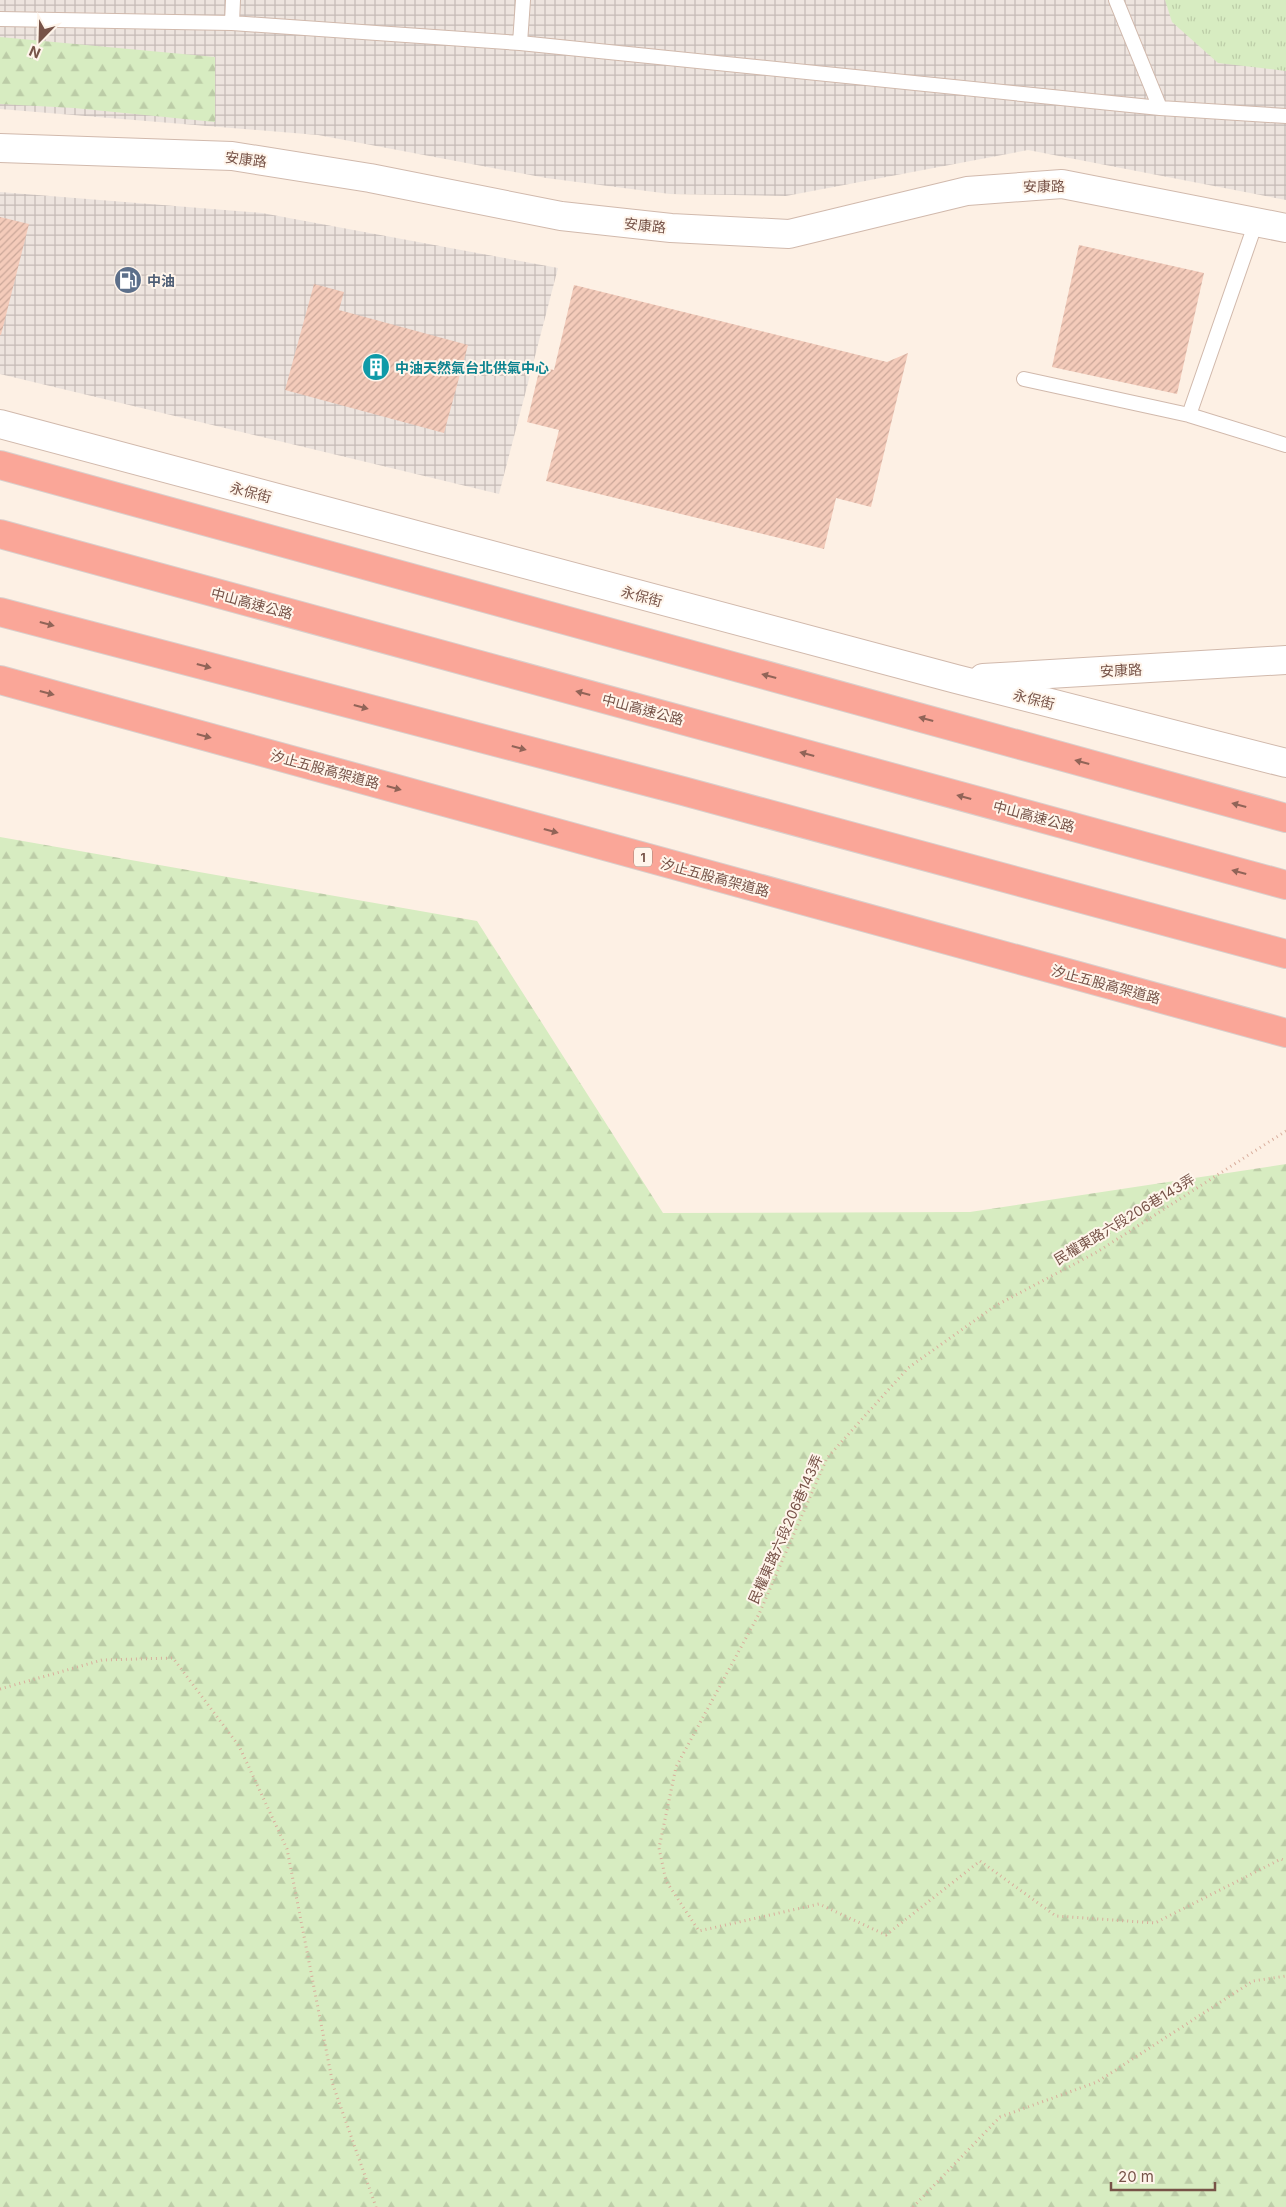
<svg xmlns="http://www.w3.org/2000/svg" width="1286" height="2207" font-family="Inter,'Noto Sans TC',sans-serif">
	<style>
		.industrial { fill: url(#industrial-grid) }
		.forest { fill: url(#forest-firs) }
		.park { fill: url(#park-tufts) }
		.building { fill: url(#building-hatch) }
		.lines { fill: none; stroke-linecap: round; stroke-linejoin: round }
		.lane-casing { stroke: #d1b9ac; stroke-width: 16 }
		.street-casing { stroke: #d1b9ac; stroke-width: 30 }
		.highway-casing { stroke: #d9cfcc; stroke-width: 30 }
		.path { stroke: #d9ae9d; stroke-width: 3; stroke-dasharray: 1 4; stroke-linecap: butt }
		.lane { stroke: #fff; stroke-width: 14 }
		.street { stroke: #fff; stroke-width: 28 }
		.highway { stroke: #faa698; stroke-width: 28 }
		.oneway { fill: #916458 }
		.labels { text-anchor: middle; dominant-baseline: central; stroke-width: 4; stroke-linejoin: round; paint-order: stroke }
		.shield { fill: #fff5eb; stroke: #a08479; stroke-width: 1 }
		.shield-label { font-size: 12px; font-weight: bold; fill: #775348 }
		.street-label { font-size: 14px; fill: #775348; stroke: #fff5eb }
		.service-label { font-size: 14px; font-weight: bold; fill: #4e5e75; stroke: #fff5eb; text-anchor: start }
		.culture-label { font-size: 14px; font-weight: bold; fill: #0d838f; stroke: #fff5eb; text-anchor: start }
	</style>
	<defs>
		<pattern id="industrial-grid" width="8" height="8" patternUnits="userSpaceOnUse" patternTransform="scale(1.25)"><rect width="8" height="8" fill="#ede4de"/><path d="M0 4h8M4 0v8" fill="none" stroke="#c5bbb6"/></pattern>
		<pattern id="forest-firs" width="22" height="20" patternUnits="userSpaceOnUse" patternTransform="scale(1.25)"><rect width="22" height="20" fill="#d7ecc1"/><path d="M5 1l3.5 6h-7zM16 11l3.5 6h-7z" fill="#bccca7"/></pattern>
		<pattern id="park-tufts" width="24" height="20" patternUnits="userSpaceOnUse" patternTransform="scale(1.25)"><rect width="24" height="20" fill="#d7ecc1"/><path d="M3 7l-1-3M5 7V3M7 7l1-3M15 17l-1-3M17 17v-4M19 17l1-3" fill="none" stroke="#bccca7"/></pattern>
		<pattern id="building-hatch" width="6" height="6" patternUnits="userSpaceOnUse" patternTransform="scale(1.25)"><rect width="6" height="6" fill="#f4cbba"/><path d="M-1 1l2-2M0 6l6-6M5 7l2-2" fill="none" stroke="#caa799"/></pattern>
	</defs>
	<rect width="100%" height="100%" fill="#fdf0e4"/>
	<path class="industrial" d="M0,0H1286V200L1028,150L786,196L670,194L546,178L318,135L0,109Z
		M0,192L262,213L558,268L499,494L0,374Z"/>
	<path class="forest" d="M0,37L215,57V122L74,108L0,104Z
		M0,837L477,921L663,1213L970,1212L1286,1164V2207H0Z"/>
	<path class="park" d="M1165,0H1286V71L1218,63L1172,22Z"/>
	<path class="building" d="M0,217L29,224L1,335H0Z
		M1079,245L1204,273L1177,394L1052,367Z
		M314,284L344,292L339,310L468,345L444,433L285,390Z
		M574,285L887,362L908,353L871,507L836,498L824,549L546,481L559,430L527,422L540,367L554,370Z"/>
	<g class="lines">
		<g class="lane-casing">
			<path id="lane" d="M1116,0L1160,108
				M0,19L232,23L520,43L1160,108L1286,116
				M232,23L233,0
				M520,43L523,0
				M1256,222L1189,415L1286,445
				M1024,379L1189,415"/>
		</g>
		<g class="street-casing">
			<path id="street" d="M0,148L232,156L370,178L561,216L671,228L789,234L967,191L1062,184L1286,228
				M0,424L956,679L1286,763
				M983,678L1286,660"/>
		</g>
		<g class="highway-casing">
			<path id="highway" d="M0,465L1286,818
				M0,534L1286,885
				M0,612L683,791L1286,954
				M0,680L1286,1033"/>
		</g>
		<path class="path" d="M1286,1131L1097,1252L995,1306L908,1368L827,1458L759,1614L676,1767L659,1848L666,1881L699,1931L819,1904L886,1935L980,1861L1056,1916L1155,1923L1281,1859L1286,1861
			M0,1689L102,1660L173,1658L239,1746L287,1849L333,2085L376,2207
			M913,2207L1000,2117L1097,2082L1253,1981L1286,1976"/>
		<use href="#lane" class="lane"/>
		<use href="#street" class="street"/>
		<use href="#highway" class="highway"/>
	</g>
	<defs><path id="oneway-solid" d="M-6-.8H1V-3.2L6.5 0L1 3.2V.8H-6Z" transform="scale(1.25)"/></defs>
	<g class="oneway">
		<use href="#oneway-solid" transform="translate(47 624) rotate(15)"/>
		<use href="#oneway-solid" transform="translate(204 666) rotate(15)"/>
		<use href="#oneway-solid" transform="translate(769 676) rotate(-165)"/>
		<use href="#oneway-solid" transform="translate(47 693) rotate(15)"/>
		<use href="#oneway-solid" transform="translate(583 693) rotate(-165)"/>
		<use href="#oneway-solid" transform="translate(361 707) rotate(15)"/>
		<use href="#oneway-solid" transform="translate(926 719) rotate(-165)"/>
		<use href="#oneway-solid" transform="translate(204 736) rotate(15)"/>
		<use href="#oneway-solid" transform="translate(519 748) rotate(15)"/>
		<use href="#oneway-solid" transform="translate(807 754) rotate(-165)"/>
		<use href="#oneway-solid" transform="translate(1082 762) rotate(-165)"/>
		<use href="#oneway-solid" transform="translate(394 788) rotate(15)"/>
		<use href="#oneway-solid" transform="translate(964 797) rotate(-165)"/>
		<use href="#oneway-solid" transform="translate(1239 805) rotate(-165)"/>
		<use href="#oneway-solid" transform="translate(551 831) rotate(15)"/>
		<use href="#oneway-solid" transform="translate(1239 872) rotate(-165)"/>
	</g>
	<defs>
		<g id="fuel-disc" transform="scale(1.4375)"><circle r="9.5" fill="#5c6f8a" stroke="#fff5eb"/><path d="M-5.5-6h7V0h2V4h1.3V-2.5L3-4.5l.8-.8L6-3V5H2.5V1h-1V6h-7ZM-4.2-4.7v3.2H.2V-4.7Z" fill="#fff"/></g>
		<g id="building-disc" transform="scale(1.4375)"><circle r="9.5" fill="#0f9aa8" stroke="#fff5eb"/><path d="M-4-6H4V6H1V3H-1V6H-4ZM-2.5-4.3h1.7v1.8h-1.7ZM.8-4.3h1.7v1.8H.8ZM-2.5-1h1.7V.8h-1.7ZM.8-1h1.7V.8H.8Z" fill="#fff"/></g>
	</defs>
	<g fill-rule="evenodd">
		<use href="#fuel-disc" x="128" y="280"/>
		<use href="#building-disc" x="376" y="367"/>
	</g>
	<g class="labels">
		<rect class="shield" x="634" y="847.5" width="18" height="19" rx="4"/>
		<g class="shield-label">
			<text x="643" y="857">1</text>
		</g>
		<g class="street-label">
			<text transform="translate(246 159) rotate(7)">安康路</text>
			<text transform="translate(1044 186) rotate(-1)">安康路</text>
			<text transform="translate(645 225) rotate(6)">安康路</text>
			<text transform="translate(251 492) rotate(15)">永保街</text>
			<text transform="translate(642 596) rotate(15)">永保街</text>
			<text transform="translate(252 603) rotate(15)">中山高速公路</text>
			<text transform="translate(1121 670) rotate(-3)">安康路</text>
			<text transform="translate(1034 699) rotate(14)">永保街</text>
			<text transform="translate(643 709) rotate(15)">中山高速公路</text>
			<text transform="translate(325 769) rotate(15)">汐止五股高架道路</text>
			<text transform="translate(1034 816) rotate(15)">中山高速公路</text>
			<text transform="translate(715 877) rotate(15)">汐止五股高架道路</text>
			<text transform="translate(1106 984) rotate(15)">汐止五股高架道路</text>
			<text transform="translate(1124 1219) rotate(-31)">民權東路六段206巷143弄</text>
			<text transform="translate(785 1529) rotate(-66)">民權東路六段206巷143弄</text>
		</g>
		<g class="service-label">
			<text x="147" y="280">中油</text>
		</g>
		<g class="culture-label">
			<text x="395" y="367">中油天然氣台北供氣中心</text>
		</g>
	</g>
	<g transform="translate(40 40) rotate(203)" stroke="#fff5eb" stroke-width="4" paint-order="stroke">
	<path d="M0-4L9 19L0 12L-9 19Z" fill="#775348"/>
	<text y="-8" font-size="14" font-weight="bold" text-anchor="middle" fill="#775348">N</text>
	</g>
	<path d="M1111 2182v8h104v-8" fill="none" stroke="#775348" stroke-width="2.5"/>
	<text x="1118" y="2182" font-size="15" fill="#775348" stroke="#fff5eb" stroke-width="4" paint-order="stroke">20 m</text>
</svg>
